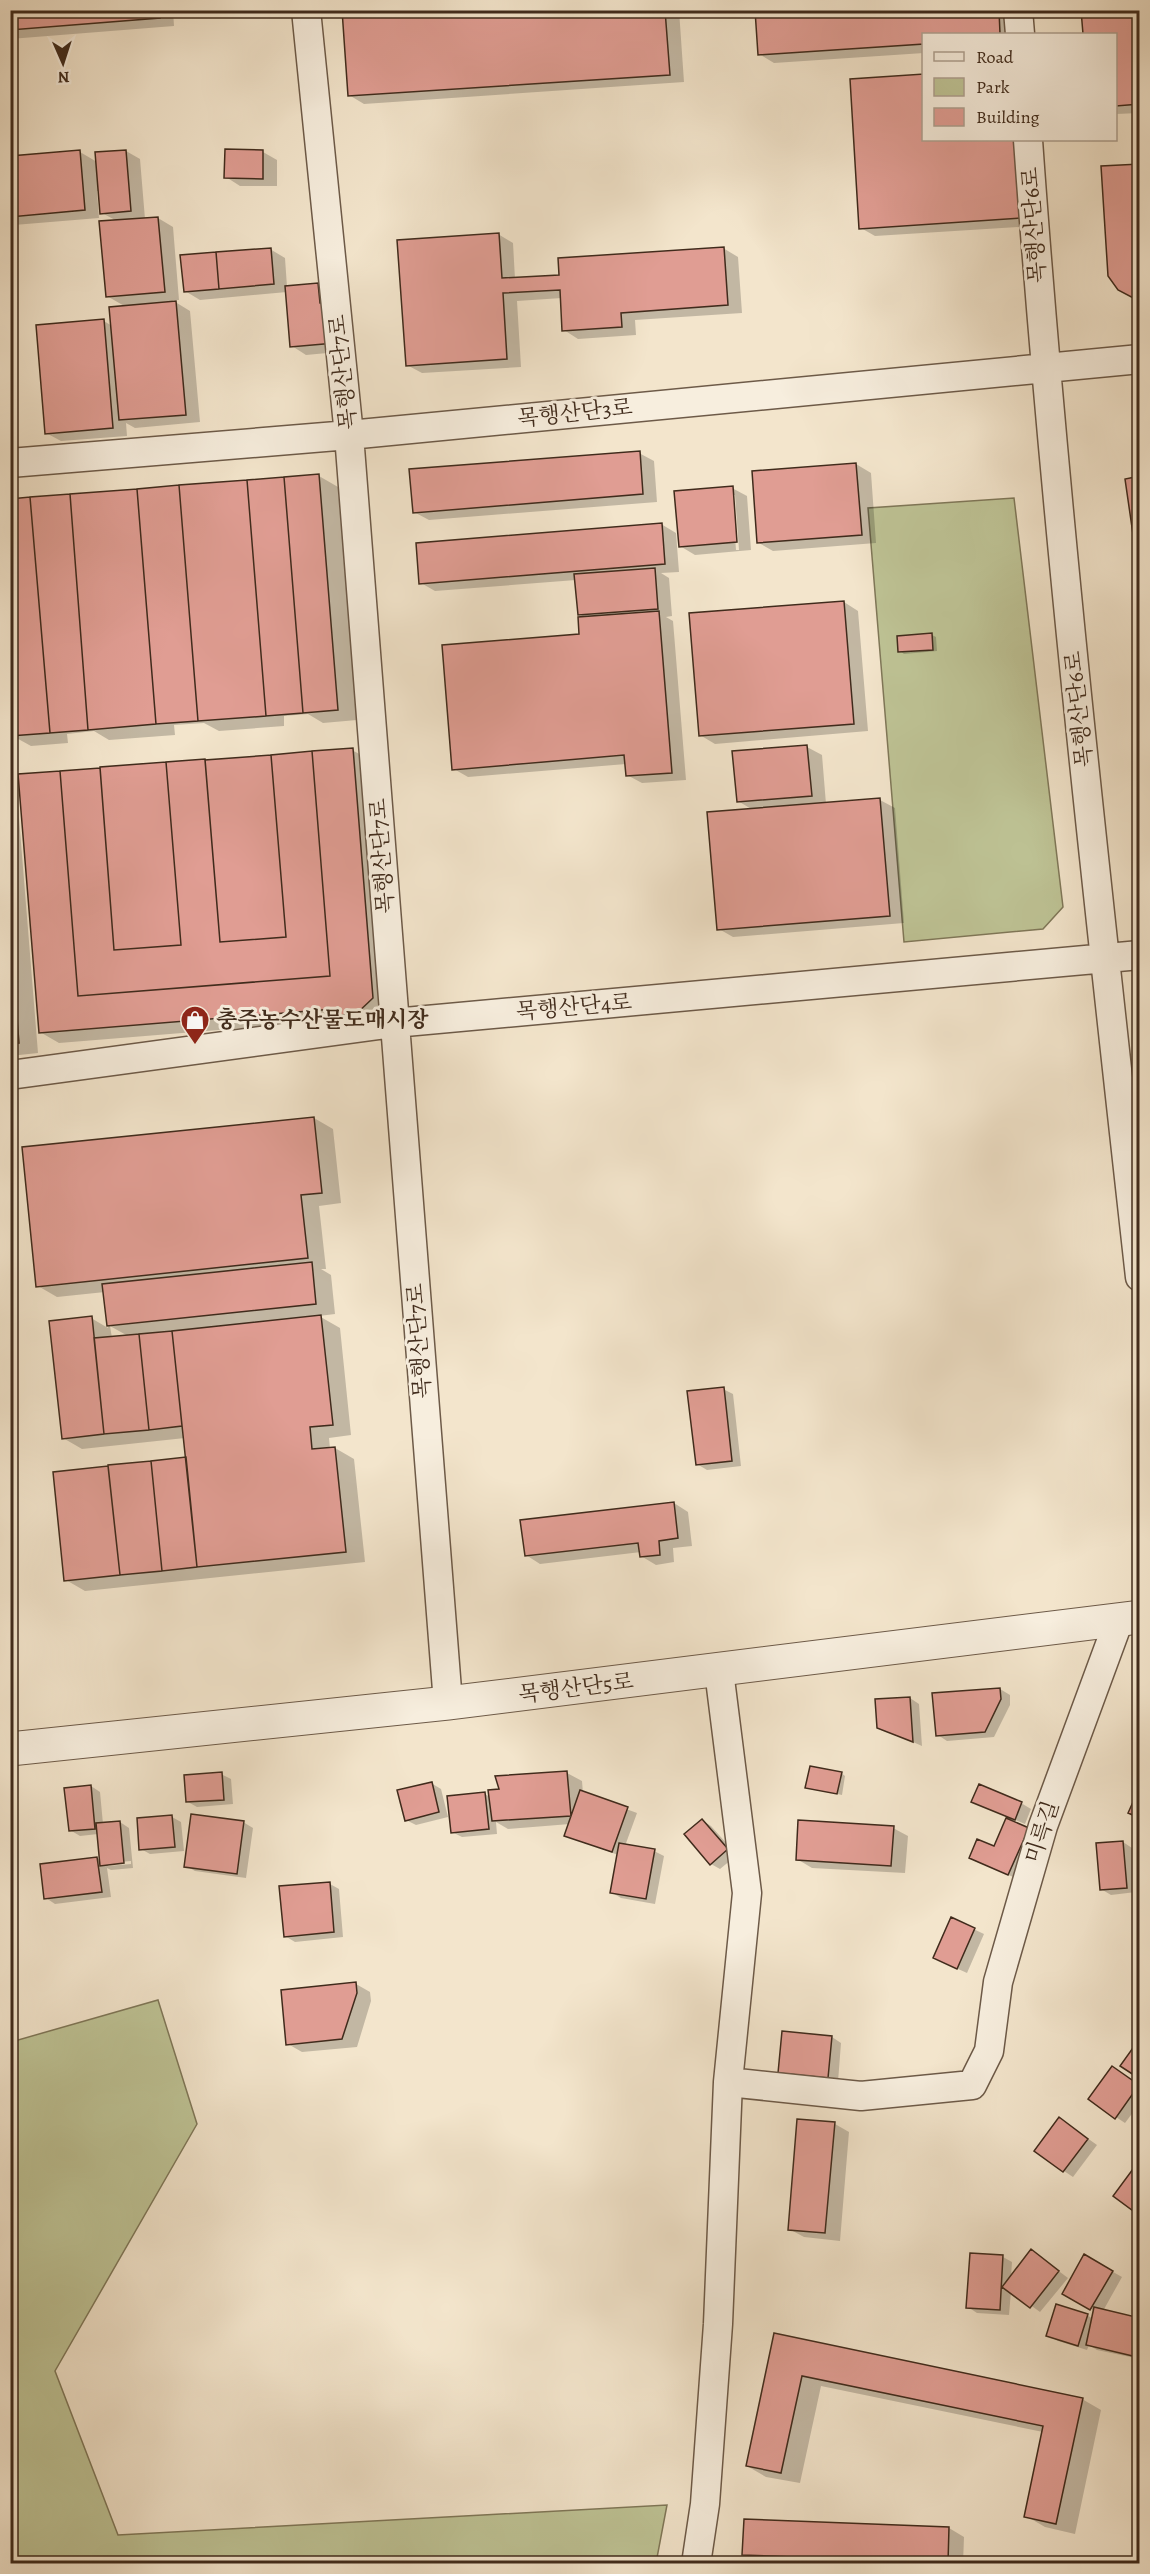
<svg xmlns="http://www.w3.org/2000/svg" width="1150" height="2574" font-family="Alegreya,'Noto Serif KR',serif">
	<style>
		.green { fill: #bec395; stroke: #7f7758; stroke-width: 1.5 }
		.shadow { fill: #0003; fill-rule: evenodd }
		.building { fill: #e09d93; stroke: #402b1c; stroke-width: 1.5 }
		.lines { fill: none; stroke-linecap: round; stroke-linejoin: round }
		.minor-casing { stroke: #6d5a48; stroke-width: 31 }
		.tertiary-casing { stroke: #6d5a48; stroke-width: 35 }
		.minor { stroke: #f7eede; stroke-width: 28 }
		.tertiary { stroke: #f7eede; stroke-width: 33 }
		.labels { text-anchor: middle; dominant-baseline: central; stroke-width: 6; stroke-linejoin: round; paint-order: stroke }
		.street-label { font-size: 22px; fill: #402b1c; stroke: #f7eede }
		.poi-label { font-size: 22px; font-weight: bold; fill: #402b1c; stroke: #f7eede; text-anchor: start }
	</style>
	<rect width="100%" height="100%" fill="#f3e5cc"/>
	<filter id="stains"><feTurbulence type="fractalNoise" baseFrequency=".00333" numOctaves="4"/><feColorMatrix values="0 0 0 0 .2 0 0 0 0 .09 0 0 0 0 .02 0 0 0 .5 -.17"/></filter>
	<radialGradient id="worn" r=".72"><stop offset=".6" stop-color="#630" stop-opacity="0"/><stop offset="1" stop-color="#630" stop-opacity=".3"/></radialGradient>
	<path class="green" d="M1014,498L1063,907L1043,929L904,942L868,508Z
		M158,2000L197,2124L55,2371L118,2535L667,2505L656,2563H11V2042Z"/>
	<path class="shadow" d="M10,10H173L174,26L10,39Z
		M344,10H679L684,82L364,104L349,95Z
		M756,10H1012L1014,34H924V53L774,63L759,54Z
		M1082,10H1140V113L1116,114V34H1084Z
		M924,140H1029L1035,226L875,236L861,228Z
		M126,151L140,159L145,219L158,218L173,227L179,300H172L190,311L200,422L135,428L126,423L127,436L61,441L46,433L104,321L112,326L126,307L107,296L117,221L102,213L100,191H97L99,218L14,225L10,223V157L80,152L97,162Z
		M263,152L277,160V186H240L226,177Z
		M498,234L513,243L515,279L560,276L723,248L738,257L742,313L635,320L636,335L578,339L564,330L562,298L517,301L521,367L422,373L407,365Z
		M270,249L285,258L287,287L318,284L332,292L349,351L306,355L292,346L287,292L200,300L185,291Z
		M639,453L654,461L657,502L429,520L414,512Z
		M856,464L871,473L876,543L773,551L759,543Z
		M319,476L338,487L357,720L323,723L308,714L284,716V726L219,731L204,723L174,725L175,735L109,740L94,731L67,734L68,743L31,746L11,735Z
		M732,488L747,496L751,550L695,555L680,546ZM732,495H735L739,550H736Z
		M661,524L676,533L679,572L661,573L669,578L672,616L666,617L673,621L686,780L642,783L627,775L626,764L468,777L454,769L581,636L586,618L579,614L576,580L435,591L421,583Z
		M844,602L858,611L868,731L715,744L700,735Z
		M932,635L936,637L937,651L904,654L900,651Z
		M807,747L822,755L826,804L880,800L895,808L904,923L733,937L719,929L753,810L738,801Z
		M352,750L372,761L391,1009L343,1020L59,1043L40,1032L60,773Z
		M10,789L17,793L38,1053L10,1056Z
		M314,1118L333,1129L341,1203L319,1206L326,1269H321L331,1275L335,1314L319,1316L340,1328L351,1435L329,1438L330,1449L335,1448L354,1459L365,1562L85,1591L66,1580L54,1473L187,1458L185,1438L82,1449L63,1438L91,1318L108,1328L105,1292L57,1297L38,1286ZM110,1326L128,1336L112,1338Z
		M723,1389L733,1394L741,1466L707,1470L697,1464Z
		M674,1503L688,1512L692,1546L673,1548L674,1562L656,1565L641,1556V1552L540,1564L526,1555Z
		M1000,1689L1010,1695V1705L994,1737L947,1741L938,1735Z
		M910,1698L919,1704L922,1746L886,1730Z
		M567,1773L582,1781L583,1793L637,1813L625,1846L654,1851L664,1856L655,1904L621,1898L611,1892L618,1855L566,1835L570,1824L508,1829L496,1822L497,1834L462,1837L452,1832L485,1794L490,1797L501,1790Z
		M841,1773L845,1776L842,1795L807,1787Z
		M221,1774L231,1779L233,1804L197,1807L188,1802Z
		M431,1783L441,1789L448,1817L416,1825L406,1820Z
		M91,1786L100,1792L103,1824L120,1822L129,1828L133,1868L111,1870L107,1868L111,1897L55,1904L46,1898L97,1858L101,1860L98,1834L80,1836L70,1830ZM131,1861V1864L108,1866V1863Z
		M973,1802L1021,1803L1031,1809L1025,1824Z
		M172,1817L181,1822L184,1851L150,1854L141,1849Z
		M702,1820L711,1826L737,1855L720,1869L711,1864Z
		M243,1822L253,1828L246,1878L195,1871L186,1866Z
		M893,1828L908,1836L905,1873L812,1868L797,1859Z
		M1028,1830L1018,1879L980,1863L995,1848Z
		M1123,1842L1132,1848L1136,1892L1111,1895L1101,1889Z
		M10,1855L15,1857L17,1890H10Z
		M330,1884L339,1889L343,1937L295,1942L285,1936Z
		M952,1919L984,1934L967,1973L945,1963Z
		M356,1984L370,1992L371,2001L357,2047L302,2052L288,2044Z
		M832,2037L841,2043L838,2082L789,2078L780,2072Z
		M1122,2073L1140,2086V2103L1125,2123L1116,2117Z
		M799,2121L835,2124L849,2132L840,2241L804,2237L789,2229Z
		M1069,2125L1097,2145L1073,2177L1064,2171Z
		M1032,2251L1068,2278L1040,2312L1011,2291L1009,2315L977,2313L968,2307L971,2255L1003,2257L1012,2262L1011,2277Z
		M1085,2256L1122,2277L1103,2311L1140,2319V2359L1097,2350L1089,2345L1087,2350L1058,2341L1048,2335L1087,2315L1093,2319L1095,2311L1064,2294Z
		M775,2335L1082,2399L1101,2410L1075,2534L1045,2527L1026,2516L1043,2432L821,2386L800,2483L766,2477L747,2466Z
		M745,2521L949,2528L964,2537L963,2564L758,2563L744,2554Z"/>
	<path class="building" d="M10,10H159L160,18L10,30Z
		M342,10H665L670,75L348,96Z
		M755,10H999L1000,34H924V44L758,55Z
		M1081,10H1140V104L1116,106V34H1083Z
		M924,74V140H1015L1021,218L859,229L850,79Z
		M225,149L263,150V179L224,178Z
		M80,150L85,210L10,217V156Z
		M126,150L131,211L100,214L95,152Z
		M1140,164V301H1139L1118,290L1108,276L1101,166Z
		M158,217L165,292L106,297L99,221Z
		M499,233L502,278L559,275L558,258L724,247L728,305L621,313L622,327L562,331L560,290L503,293L507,359L406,366L397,240Z
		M271,248L274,284L219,289L216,252Z
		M216,252L219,289L184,292L180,255Z
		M318,283L320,303L331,302L335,343L290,347L285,286Z
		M176,301L186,415L119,420L109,307Z
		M104,319L113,428L45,434L36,325Z
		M640,451L643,494L413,513L409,469Z
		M856,463L862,535L757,543L752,471Z
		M319,474L338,710L303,713L284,477Z
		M1140,476V583L1125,479Z
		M284,477L303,713L266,716L247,480Z
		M247,480L266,716L198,721L179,485Z
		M179,485L198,721L156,724L137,489Z
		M733,486L737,542L679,547L674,491Z
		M137,489L156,724L88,730L70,494Z
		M70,494L88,730L50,733L30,497Z
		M30,497L50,733L10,736V499Z
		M662,523L665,564L419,584L416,543Z
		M655,568L658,609L578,615L574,574Z
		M844,601L854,724L699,736L689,613Z
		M659,611L672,773L626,776L624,755L452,770L442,645L579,634L578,617Z
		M932,633L933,650L898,652L897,636Z
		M807,745L812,796L737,802L732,751Z
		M353,748L373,998L355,1015L334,1016L333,1009L39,1033L18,774L60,771L78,996L330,976L312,751Z
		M312,751L330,976L78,996L60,771L100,768L114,950L181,945L166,762L205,759L220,942L286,937L271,755Z
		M271,755L286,937L220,942L205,760Z
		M166,762L181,945L114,950L100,767Z
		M880,798L890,916L717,930L707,812Z
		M10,934L19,1043L10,1044Z
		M314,1117L322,1193L301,1195L308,1258L36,1287L22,1147Z
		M312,1262L316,1304L107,1326L102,1284Z
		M321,1315L333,1425L310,1427L312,1449L335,1447L346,1552L197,1567L172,1331Z
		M92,1316L104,1434L62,1439L49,1321Z
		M172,1331L182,1426L149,1430L139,1334Z
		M139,1334L149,1430L104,1434L94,1338Z
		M724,1387L732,1461L696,1465L687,1391Z
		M186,1457L197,1567L162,1571L151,1461Z
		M151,1461L162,1571L120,1575L108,1465Z
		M108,1466L120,1575L64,1581L53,1472Z
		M674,1502L678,1538L659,1541L660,1555L640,1557L638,1543L525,1556L520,1520Z
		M1000,1688L1001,1699L985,1732L936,1736L932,1693Z
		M910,1697L913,1742L877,1728L875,1699Z
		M810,1766L842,1772L837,1794L805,1788Z
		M567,1771L571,1816L492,1821L488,1790L499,1789L495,1776Z
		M222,1772L224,1800L186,1802L184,1775Z
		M432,1782L439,1812L405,1821L397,1790Z
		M979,1784L1022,1802L1015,1820L971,1802Z
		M91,1785L95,1829L69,1831L64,1788Z
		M580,1790L628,1807L612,1852L564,1836Z
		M1138,1791H1140V1818L1128,1813Z
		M485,1792L489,1829L451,1833L447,1796Z
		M191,1814L244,1821L237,1874L184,1867Z
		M172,1815L175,1847L139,1850L137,1818Z
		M1006,1818L1029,1828L1008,1875L969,1858L977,1839L994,1846Z
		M702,1819L728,1849L710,1865L684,1834Z
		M798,1820L894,1826L891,1866L796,1860Z
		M120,1821L124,1863L100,1866L96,1823Z
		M1123,1841L1127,1888L1100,1890L1096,1843Z
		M619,1843L655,1849L646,1899L610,1893Z
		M97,1857L102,1892L44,1899L40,1864Z
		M330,1882L334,1932L284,1937L279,1886Z
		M951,1917L975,1928L957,1969L933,1958Z
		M356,1982L357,1993L342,2039L286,2045L281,1990Z
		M782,2031L832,2036L828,2078L778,2073Z
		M1140,2038V2079L1120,2066Z
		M1112,2066L1139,2085L1115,2119L1088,2099Z
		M1059,2117L1088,2139L1063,2172L1034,2151Z
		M797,2119L835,2122L825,2233L788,2230Z
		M1133,2169L1140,2173V2216L1113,2196Z
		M1031,2249L1059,2271L1030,2308L1002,2287Z
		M970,2253L1003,2255L1000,2310L966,2308Z
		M1084,2254L1113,2271L1090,2310L1062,2294Z
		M1056,2304L1088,2314L1078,2346L1046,2336Z
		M1094,2307L1140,2318L1137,2357L1086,2345Z
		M774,2333L1083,2398L1056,2524L1024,2517L1043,2426L802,2376L781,2473L746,2466Z
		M744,2519L949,2527L948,2563L742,2555Z"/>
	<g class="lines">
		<g class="minor-casing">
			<path id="minor" d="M306,10L349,435L448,1703
				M1018,10L1020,34
				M1028,140C1055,519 1098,898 1140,1277
				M10,463L349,435L1140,359
				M10,1075L394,1023L1140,955
				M728,2082L861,2096L972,2085L989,2051L998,1982L1043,1826L1119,1620
				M696,2564L705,2504L718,2324L728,2082L747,1893L719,1671"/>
		</g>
		<g class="tertiary-casing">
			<path id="tertiary" d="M10,1749L448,1703L1140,1617"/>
		</g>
		<use href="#minor" class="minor"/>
		<use href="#tertiary" class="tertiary"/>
	</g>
	<defs>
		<g id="shop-pin" transform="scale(1.5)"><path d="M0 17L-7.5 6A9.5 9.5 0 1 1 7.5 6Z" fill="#8f2418" stroke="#f7eede"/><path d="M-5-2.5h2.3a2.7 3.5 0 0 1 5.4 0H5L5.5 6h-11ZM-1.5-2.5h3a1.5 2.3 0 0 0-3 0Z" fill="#fff"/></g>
	</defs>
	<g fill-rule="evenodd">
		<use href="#shop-pin" x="195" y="1020"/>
	</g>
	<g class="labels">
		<g class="street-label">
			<text transform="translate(1034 225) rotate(-94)">목행산단6로</text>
			<text transform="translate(343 372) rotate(-96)">목행산단7로</text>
			<text transform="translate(575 413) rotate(-6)">목행산단3로</text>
			<text transform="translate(1079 709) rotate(-96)">목행산단6로</text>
			<text transform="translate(382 856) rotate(-94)">목행산단7로</text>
			<text transform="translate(574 1007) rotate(-5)">목행산단4로</text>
			<text transform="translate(419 1341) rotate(-94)">목행산단7로</text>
			<text transform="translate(576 1688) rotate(-7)">목행산단5로</text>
			<text transform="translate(1042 1832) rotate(-72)">미륵길</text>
		</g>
		<g class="poi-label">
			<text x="216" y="1020">충주농수산물도매시장</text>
		</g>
	</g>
	<rect width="1150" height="2574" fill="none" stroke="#f3e5cc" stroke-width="36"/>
	<rect x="12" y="12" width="1126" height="2550" fill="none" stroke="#402b1c" stroke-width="3"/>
	<rect x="18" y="18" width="1114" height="2538" fill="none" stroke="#402b1c" stroke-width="1.5"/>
	<rect x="922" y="33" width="195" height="108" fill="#f7eede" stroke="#aea090" stroke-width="1.5"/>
	<rect x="934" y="52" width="30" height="9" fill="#f7eede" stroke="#aea090" stroke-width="1.5"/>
	<text x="976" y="63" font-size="18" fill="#402b1c">Road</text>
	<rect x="934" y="78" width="30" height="18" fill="#bec395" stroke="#aea090" stroke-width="1.5"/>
	<text x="976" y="93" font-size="18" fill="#402b1c">Park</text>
	<rect x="934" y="108" width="30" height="18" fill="#e09d93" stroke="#aea090" stroke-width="1.5"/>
	<text x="976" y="123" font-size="18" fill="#402b1c">Building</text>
	<g transform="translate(63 63) rotate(177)" stroke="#f7eede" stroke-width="4.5" paint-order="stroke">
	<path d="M0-4.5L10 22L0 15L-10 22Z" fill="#402b1c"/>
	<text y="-9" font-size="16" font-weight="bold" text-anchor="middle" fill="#402b1c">N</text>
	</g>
	<rect width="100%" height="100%" filter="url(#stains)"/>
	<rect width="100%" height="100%" fill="url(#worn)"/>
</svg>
